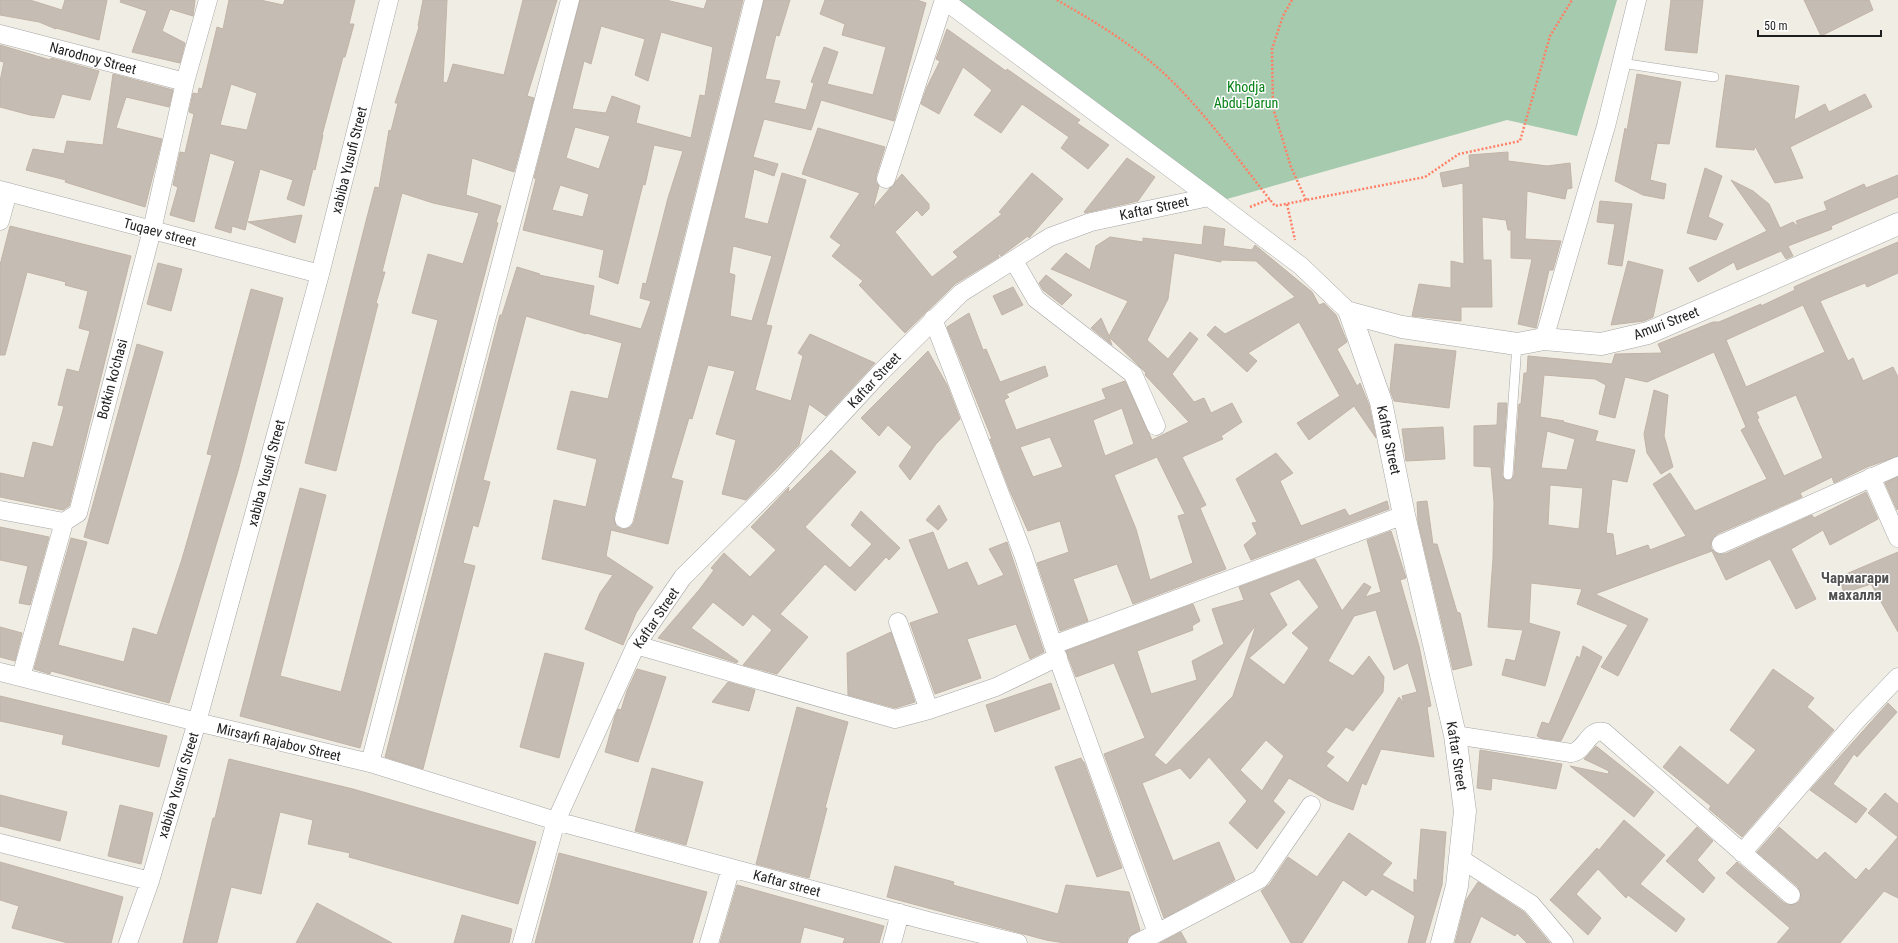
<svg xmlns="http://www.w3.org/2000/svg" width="1898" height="943" font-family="'Roboto Condensed',sans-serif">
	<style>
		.cemetery { fill: #a5caad }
		.building { fill: #c5bcb4; stroke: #c2b4a6; fill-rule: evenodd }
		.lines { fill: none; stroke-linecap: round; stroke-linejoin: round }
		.service-casing { stroke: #a6a6a6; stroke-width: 10 }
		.minor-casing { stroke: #a6a6a6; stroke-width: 19 }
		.tertiary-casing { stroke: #a6a6a6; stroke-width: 23 }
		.path { stroke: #ff8067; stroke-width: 2.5; stroke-dasharray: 2 2; stroke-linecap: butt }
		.service { stroke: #fff; stroke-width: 9 }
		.minor { stroke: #fff; stroke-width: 18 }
		.tertiary { stroke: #fff; stroke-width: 22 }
		.labels { text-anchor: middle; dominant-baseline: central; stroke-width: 3; stroke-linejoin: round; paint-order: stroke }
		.street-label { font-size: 14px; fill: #1f1f1f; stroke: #fff }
		.park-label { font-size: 14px; fill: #088219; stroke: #fff }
		.neighbourhood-label { font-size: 15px; font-weight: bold; fill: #525252; stroke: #fff }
	</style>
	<rect width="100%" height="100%" fill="#f0ede4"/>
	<path class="cemetery" d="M956,0H1617L1577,136L1507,120L1227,199Z"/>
	<path class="building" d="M0,0H30L62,10L65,0H107L99,40L56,28V29L39,22L0,15Z
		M121,0H195L193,16L170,9L162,31L185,43L180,63L132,52L147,11L120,2Z
		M229,0H260L283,5L285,0H355L349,24H354L345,57H343L322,135H323L315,170L313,169L304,206L287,199L293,180L260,169L245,230L232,226L231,233L215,228L235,161L210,153L194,222L170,215L178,187L173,185L180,152L185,153L194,114L189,112L193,93L198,94L199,88L202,89L217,27L223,29ZM231,84L257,93L247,130L220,125Z
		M423,0H447L443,82L447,83L453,64L504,75L523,0H557L527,96L534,98L514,172L472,158L466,195L501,206L496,222L498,223L490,254L360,748L240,716L300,488L326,495L280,676L341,692L438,320L412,313L428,254L463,264L479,213L433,203L402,193L382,272H385L376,303L378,304L336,471L305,463L366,221L375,187L379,188L389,130L391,131L398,103H395L419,27L418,26Z
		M580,0H666L704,9L707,0H743L614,516L616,526L621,529H626L631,527L634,522L764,0H790L779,36L776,35L765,79L780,81L774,103L806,110L814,83L811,82L824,47L838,52L827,84L873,95L886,47L842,35L845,24L820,14L825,0H917L926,3L894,121L821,100L811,130L764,119L753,157L778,164L774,176L754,169L744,218L768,224L782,173L806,180L766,325L772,326L755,390L791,401L803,356L798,353L810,334L875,363L826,416L809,404L799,445L746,500L722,494L736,440L716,434L735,371L708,365L692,419L689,418L671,478L683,481L668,544L611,530L606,556L653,587L636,613L623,645L585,629L600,593L613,575L542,559L554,500L586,507L597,459L557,449L571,391L608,399L622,343L586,333V334L526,316L483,480L490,482L478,527L473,525L463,563L475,566L423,769L385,757L487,365L500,315H502L517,267L540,274L539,275L594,286L589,315L641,329L651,301L640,298L643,283L646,284L668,198L683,151L654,145L645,185L643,184L618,284L599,277L604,250L523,230L536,179L534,178ZM601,26L645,39L635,75L648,81L661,32L713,47L705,96L700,95L691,138L636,123L640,106L612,96L606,113L572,109L584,61L591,64ZM575,127L610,136L599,169L566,158ZM560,185L589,194L583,217L552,210ZM733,246L772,256L752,321L730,316L735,275L729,273Z
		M1671,0H1703L1697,53L1665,50Z
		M1804,0H1869L1873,10L1821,36Z
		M947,29L1006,71L1007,69L1080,120L1077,123L1109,145L1088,169L1061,148L1069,137L1022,104L1001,133L974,115L992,90L963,67L939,114L921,104L927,87L940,61L936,59Z
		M0,45L50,60L51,58L99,71L90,100L62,94L54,118L30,115L0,107V81L4,62L0,61Z
		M113,74L173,90L169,107L126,97L116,128L162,139L145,207L65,182L66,180L26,170L33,149L64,154L67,141L103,145Z
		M1637,74L1681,82L1669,144L1654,143L1657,144L1650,180L1666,184L1664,199L1643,195L1615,181L1625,128L1627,130Z
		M1726,75L1799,86L1794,120L1825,104L1829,112L1865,94L1872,107L1790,147L1803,178L1775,183L1755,146L1754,150L1716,147Z
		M818,128L885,147L876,176V182L879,186L873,208L902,174L929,204V209L922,216L917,210L895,232L932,277L958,257L953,252L1002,214L999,212L1032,173L1063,199L1029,238L1028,236L1001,256L997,252L999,257L955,284L905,333L859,285L863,281L832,256L841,245L830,237L860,193L802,174Z
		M1508,152V161L1547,166L1570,163L1572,188L1567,189L1565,199L1527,191L1525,239L1561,241L1553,270H1549L1536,328L1518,324L1532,259L1511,258V230H1508L1506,220L1482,217L1483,260H1491L1492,307H1461V321L1412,316L1419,284L1451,288V261L1464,264L1463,183L1443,187L1440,173L1470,167L1469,155Z
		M1127,158L1155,177L1138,201L1085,213L1084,212Z
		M1705,168L1722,176L1708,217L1723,224L1716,240L1687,233Z
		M1898,175V197L1831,226L1832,229L1788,246L1793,256L1786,259L1781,251L1737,270L1734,262L1698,282L1689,268L1767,231L1731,180L1753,191L1769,204L1780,228L1793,222L1799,227L1796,221L1827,210L1824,202L1864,184L1866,188Z
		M1600,201L1632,204L1622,266L1608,264L1615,224L1597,222Z
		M302,215L295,243L248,222Z
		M10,226L131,256L69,506L63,510L0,497V473L24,478L33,442L53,447L64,406L58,405L67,369L79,372L90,331L79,328L88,291L65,285L66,282L27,272L5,355H0V265Z
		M1204,226L1225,229L1223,246L1252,250L1255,245L1312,292L1319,305L1324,303L1336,315L1347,342L1337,349L1357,386L1360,383L1369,405L1376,438L1354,406L1309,440L1297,423L1340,396L1299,322L1248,353L1257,361L1247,372L1207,335L1215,326L1225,334L1295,297L1256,261L1221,260V262L1174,253L1168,299L1147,340L1168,359L1190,332L1198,339L1172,374L1194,402L1204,398L1211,413L1232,403L1242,422L1221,436L1223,439L1182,457L1206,505L1200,508L1226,569L1133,604L1117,564L1073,579L1088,621L1060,631L1037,563L1069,552L1060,521L1028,531L1010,491L990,439H992L947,327L969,313L983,350L986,349L1000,382L1045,366L1048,376L1006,394L1009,397L1004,400L1016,430L1106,399L1102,389L1125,381L1152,440L1189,422L1145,375L1146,373L1139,366L1109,337L1112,345L1091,328L1101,318L1109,336L1128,301L1051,269L1066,253L1090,270L1096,246L1110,237L1143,242V238L1202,245ZM1122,408L1134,444L1105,456L1093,420ZM1050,437L1063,467L1033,477L1020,447ZM1157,457L1185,514L1178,516L1193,563L1150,580L1136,529L1114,475Z
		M1898,242V273L1867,287L1865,283L1820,301L1848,361L1853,358L1863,381L1893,367L1898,377V456L1867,467L1834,483L1832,477L1800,493L1802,497L1717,534L1711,542V548L1715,552L1719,554H1725L1812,515L1814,518L1866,492L1878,519L1830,545L1823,530L1791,549L1816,599L1796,609L1770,559L1726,580L1712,551L1595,594L1648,619L1618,676L1601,667L1628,625L1577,604L1582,589L1531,583L1529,623L1560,632L1545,686L1502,675L1506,659L1515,661L1523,630L1488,627L1493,559L1494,502L1491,467L1474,466V426L1497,425L1498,403H1507L1502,475L1505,480H1511L1514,475L1519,404H1521L1524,373H1527L1528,356L1612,364L1615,354L1662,353L1658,344L1713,322H1719L1761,304V306L1795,290L1794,287L1818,276ZM1803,305L1825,352L1746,387L1726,340ZM1714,352L1746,427L1741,430L1767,479L1695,511L1670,473L1653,484L1686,536L1650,550L1648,545L1616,556L1613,534L1606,533L1612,479L1627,482L1635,450L1595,441L1598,431L1563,422L1564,421L1540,417L1544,375L1595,379L1606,385L1599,414L1615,418L1625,377L1647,382ZM1796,395L1823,458L1784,476L1757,419L1759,418L1756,412ZM1547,431L1575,439L1567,470L1541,468ZM1550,485L1583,488L1579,529L1548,525Z
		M1628,261L1663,270L1653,317L1644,321L1611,325Z
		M158,263L182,269L171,311L147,304Z
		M1046,275L1072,295L1062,305L1043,290L1039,283Z
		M1013,287L1023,305L1002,315L993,296Z
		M251,289L283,298L238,471L169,703L51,671L50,674L34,669L71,538L87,542L58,645L124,662L133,628L157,635L182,559L212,455L207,454Z
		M137,344L163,352L108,544L84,537Z
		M1395,344L1456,351L1449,408L1394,401L1390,390Z
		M928,351L947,385L960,419L936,444L910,480L899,466L912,447L888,425L879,436L861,418Z
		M1654,390L1668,395L1664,436L1673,467L1661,474L1647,453L1644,434Z
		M1443,427L1445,459L1406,461L1402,429Z
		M831,450L856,472L805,527L850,568L872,544L851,525L861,511L900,548L889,560L886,557L855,591L825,564L780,614L808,637L777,674L743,665L772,630L753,614L743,626L713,602L691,628L738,661L737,663L658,638L699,590L714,570L711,568L724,553L750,577L776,550L751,527L789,487L788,493Z
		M1276,453L1293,473L1280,481L1301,526L1345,509L1349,516L1387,501L1389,509L1251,560L1244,545L1257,534L1252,523L1257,522L1236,479Z
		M1898,477V509L1897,510L1885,483Z
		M1427,501L1433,544H1437L1457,612L1460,613L1472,665L1453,670L1418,522L1417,502Z
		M939,505L947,520L938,530L926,520Z
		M0,527L49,537L30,605L19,603L28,566L0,560Z
		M1391,531L1406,578L1400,580L1419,646L1431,706L1427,707L1434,757L1381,749L1366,785L1362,783L1353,810L1327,800L1289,778L1273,801L1285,812L1257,849L1229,823L1247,801L1209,757L1190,779L1180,768L1142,783L1173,861L1219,842L1235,880L1164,918L1104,754L1145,738L1114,663L1076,677L1066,651L1193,604L1200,621L1192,626L1193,630L1137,651L1151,694L1197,680L1192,661L1224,644L1212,609L1244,600L1239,587L1315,559L1342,611L1364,583L1371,587L1365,597L1381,592L1367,540ZM1299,579L1319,607L1292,633L1309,648L1284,685L1249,658L1287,625L1269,593ZM1376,610L1394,670L1408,663L1417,692L1402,696L1404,703L1399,697L1348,783L1326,766L1334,757L1326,752L1346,727L1353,731L1383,692L1384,677L1369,656L1353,676L1328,661L1354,616ZM1256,625L1233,696L1166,765L1154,755ZM1266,740L1284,756L1262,791L1240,770Z
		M933,532L948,570L967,562L978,586L1004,575L989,549L1007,542L1044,652L1030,659L1016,624L967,639L981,678L935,694L910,623L939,613L909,540Z
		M1898,552V632L1871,584L1844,593L1839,577Z
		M0,627L22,633L15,661L0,657Z
		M891,632L915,702L895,708L848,695L847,653Z
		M1583,646L1602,657L1561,741L1541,738L1537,736L1542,722L1549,724L1577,656L1580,658Z
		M545,653L584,663L559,758L520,747Z
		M637,669L666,677L638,762L605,752L615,716L618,709L621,710L627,691Z
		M1773,669L1814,698L1807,707L1834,730L1742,837L1709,809L1711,806L1663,767L1680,746L1728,785L1756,750L1730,730Z
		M728,682L755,690L749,711L712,702Z
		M1051,683L1060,709L995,732L986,705Z
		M0,696L167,736L159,767L62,744L64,735L0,721Z
		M1888,703L1897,712L1857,757L1854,754L1833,784L1867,809L1856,823L1810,790Z
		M797,707L848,722L825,808H827L809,878L756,864Z
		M1596,746L1654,792L1634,817L1570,766L1608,774L1609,771L1584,759Z
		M1480,750L1562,764L1556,789L1492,778L1491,790L1477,788Z
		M1081,758L1083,762H1084L1122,868L1097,877L1055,767Z
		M229,759L353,789L536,842L518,904L349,857L350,853L308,844L313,820L280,812L261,894L231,887L217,943H183L213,818H215Z
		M652,768L703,782L686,845L635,831Z
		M1885,793L1898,804V898L1884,891L1840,943H1777L1790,928L1726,873L1737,862L1784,903L1789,905L1799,902L1801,897L1798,887L1757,852L1779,827L1817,860L1825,852L1856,880L1866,868L1869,871L1898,837L1868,813Z
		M0,795L67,812L60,841L0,826Z
		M120,805L153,813L141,864L108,856Z
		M1624,820L1665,855L1640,884L1685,919L1676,932L1628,895L1626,898L1598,869L1576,894L1601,918L1588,935L1550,900L1597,848L1599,850Z
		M1697,827L1713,841L1697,860L1715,878L1703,893L1666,861Z
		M1421,829L1446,832L1442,885L1425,943H1408L1415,916L1372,889L1366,896L1343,880L1302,943H1291L1261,891L1269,885L1288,857L1317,877L1349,833L1392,863L1382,875L1414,893V879L1417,881Z
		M559,853L707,892L692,943H535Z
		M0,862L123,897L111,943H68L12,928L19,906L0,900Z
		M895,866L954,882L953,885L1058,914L1066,885L1129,892L1140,930L1128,937L1127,943H1065L1046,940L887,897Z
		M1478,882L1524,912L1550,943H1527L1517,933L1515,936L1481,916L1470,943H1455L1466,900Z
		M737,885L884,926L879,943H843L845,938L804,927L800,943H720Z
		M317,903L392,943H296Z
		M462,915L512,929L509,943H454Z
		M1181,932L1187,943H1160L1162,942Z"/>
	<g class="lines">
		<g class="service-casing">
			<path id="service" d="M1621,63L1714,77
				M1508,475L1517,344"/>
		</g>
		<g class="minor-casing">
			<path id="minor" d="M944,0L1209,197
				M0,34L185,82
				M886,179L944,0
				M0,190L320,274
				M0,221L8,192
				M1014,261L1036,299L1133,374L1156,426
				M933,319L1023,554L1053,645L1157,933L1137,943
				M1544,339L1606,126L1637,0
				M1871,477L1898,538
				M0,510L64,522
				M624,519L754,0
				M1721,544L1898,466
				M898,622L929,710
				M636,645L895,719L929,710L996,687L1058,657
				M1053,645L1404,515
				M0,672L197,722L370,763L556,821L928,921L1018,943
				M21,677L64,522L78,513L152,230L185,82L208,0
				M1455,735L1571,753C1585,752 1588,728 1604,732L1791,895
				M370,763L570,0
				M0,843L150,881
				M1742,853L1856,721L1898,677
				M1461,859L1531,904L1564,943
				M1157,933L1260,879L1311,805
				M128,943L150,881L197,722L320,274L389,0
				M522,943L556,821L636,645L683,577L782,479L878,375L961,293L1050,237L1091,222L1209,197L1301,266L1350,313
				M709,943L731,868
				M892,943L900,913"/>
		</g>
		<g class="tertiary-casing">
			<path id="tertiary" d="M1350,313L1381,402L1404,515L1455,735L1465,811L1457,886L1442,943
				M1350,313L1402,327L1517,344L1544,339L1601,344L1648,333L1898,224"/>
		</g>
		<path class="path" d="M1057,0C1092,20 1127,41 1158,68C1202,107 1238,160 1275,206L1425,177L1459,154L1520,141L1550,36L1572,0
			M1292,0L1283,16L1272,49L1273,108L1291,167L1306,200
			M1287,204L1295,240
			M1250,207L1270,199"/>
		<use href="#service" class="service"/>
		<use href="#minor" class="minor"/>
		<use href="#tertiary" class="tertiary"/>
	</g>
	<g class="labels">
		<g class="street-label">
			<text transform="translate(93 58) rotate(15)">Narodnoy Street</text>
			<text transform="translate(349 160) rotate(-76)">xabiba Yusufi Street</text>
			<text transform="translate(1154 208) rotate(-12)">Kaftar Street</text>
			<text transform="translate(160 232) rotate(15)">Tuqaev street</text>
			<text transform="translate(1666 323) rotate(-21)">Amuri Street</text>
			<text transform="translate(112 379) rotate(-75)">Botkin ko'chasi</text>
			<text transform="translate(874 380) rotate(-47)">Kaftar Street</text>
			<text transform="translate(1389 440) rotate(78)">Kaftar Street</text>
			<text transform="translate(266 473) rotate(-75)">xabiba Yusufi Street</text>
			<text transform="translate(656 618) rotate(-56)">Kaftar Street</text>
			<text transform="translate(279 742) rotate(13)">Mirsayfi Rajabov Street</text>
			<text transform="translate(1457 756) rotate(81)">Kaftar Street</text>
			<text transform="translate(178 785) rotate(-73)">xabiba Yusufi Street</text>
			<text transform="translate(787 883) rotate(15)">Kaftar street</text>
		</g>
		<g class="park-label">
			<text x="1246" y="87">Khodja<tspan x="1246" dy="16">Abdu-Darun</tspan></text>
		</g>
		<g class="neighbourhood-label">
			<text x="1855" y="578">Чармагари<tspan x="1855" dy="17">махалля</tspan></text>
		</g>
	</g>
	<path d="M1758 30v6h123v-6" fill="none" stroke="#1f1f1f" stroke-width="2"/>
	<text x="1764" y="30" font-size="12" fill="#1f1f1f" stroke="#ffffff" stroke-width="3" paint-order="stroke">50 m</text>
</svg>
